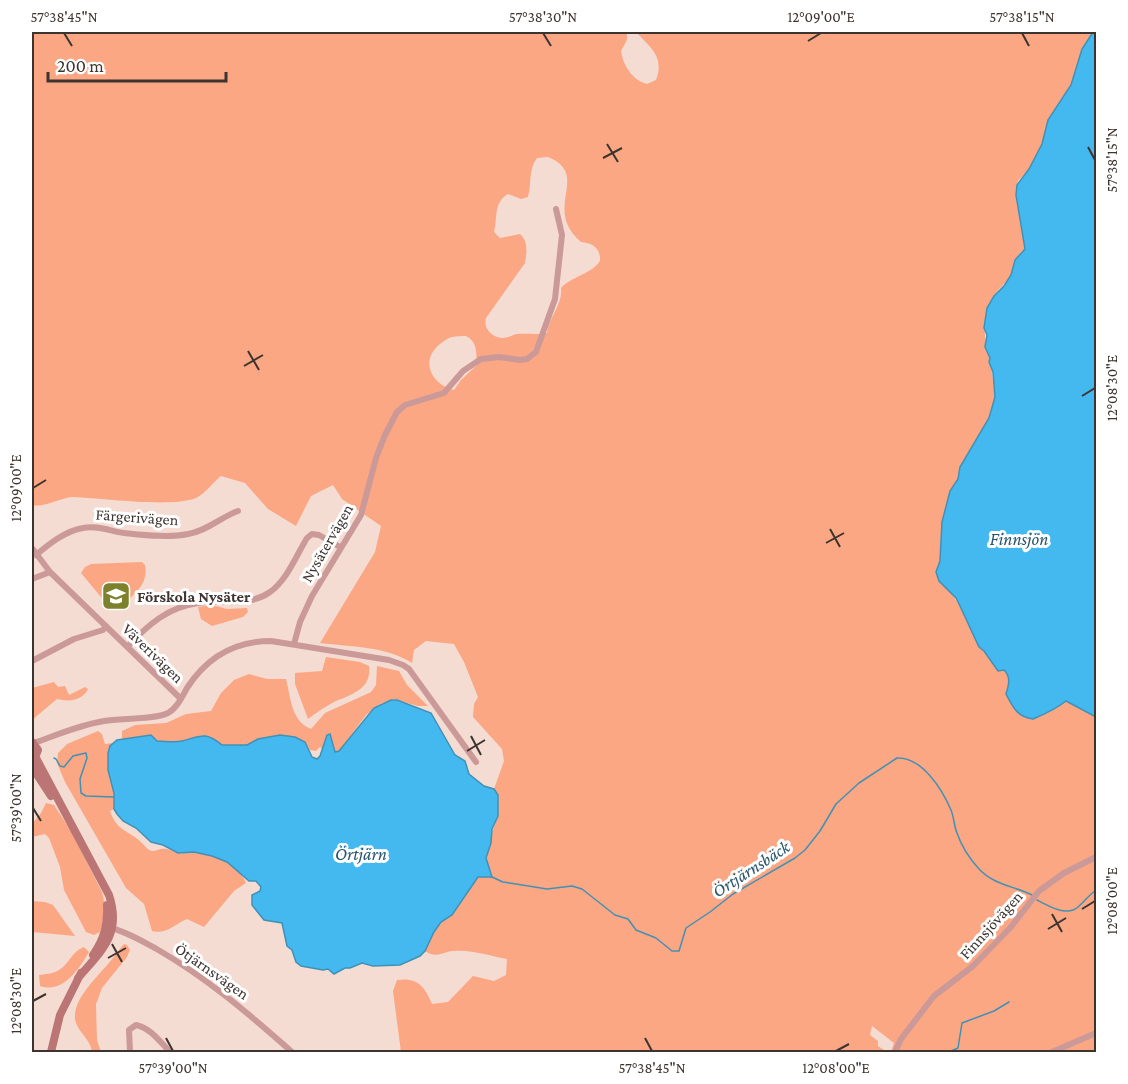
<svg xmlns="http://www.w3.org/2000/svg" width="1128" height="1084" font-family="'Crimson Pro',serif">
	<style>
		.green { fill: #fba783; fill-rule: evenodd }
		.water { fill: #43b9f0; stroke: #4191b6; stroke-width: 1.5 }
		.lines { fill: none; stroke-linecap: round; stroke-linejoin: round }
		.stream { stroke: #4191b6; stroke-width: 1.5 }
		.street { stroke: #ca9998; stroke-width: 6 }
		.secondary { stroke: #bb7575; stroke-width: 8 }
		.ticks { fill: none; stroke: #3d3430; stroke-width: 2 }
		.labels { text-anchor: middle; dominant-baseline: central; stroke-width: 6; stroke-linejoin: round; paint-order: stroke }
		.street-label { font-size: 16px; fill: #3d3430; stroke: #fff }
		.poi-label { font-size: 16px; font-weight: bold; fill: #3d3430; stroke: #fff; text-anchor: start }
		.water-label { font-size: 18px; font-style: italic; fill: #27556d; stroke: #fff }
		.neatline { fill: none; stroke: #3d3430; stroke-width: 2 }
		.ticks-label { font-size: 15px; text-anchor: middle; fill: #3d3430 }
	</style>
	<rect width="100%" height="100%" fill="#f4dcd2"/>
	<path class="green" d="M32,32H627V40L621,51C623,65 632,80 647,84L656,80C665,57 650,47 636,32H762L772,34L792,32H1093L1082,49L1071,85L1048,120L1042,144L1029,169L1018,181L1016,195L1025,249C1014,256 1016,267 1010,277C1005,284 999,288 994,295C983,311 982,341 990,358L995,397L989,418L960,467L958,479L950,491L942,522L940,561L936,572L960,606L979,647L984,651L992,663L1007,673L1023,717L1033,719C1044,714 1056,709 1066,701L1096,717V1052H891L894,1043L872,1026L870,1035L878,1041V1046L887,1052H401L393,991L397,980C418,977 425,987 432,1004L448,1002L473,976L494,981L506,975L507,959C491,956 470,949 453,951C442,952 436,959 425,951L434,932L441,922L452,915L478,877L491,843V835L498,816V795L494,789L504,761L502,749L473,717L474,704L478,697L464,662L454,644L426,641L414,650L412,663C386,646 351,647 320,643L375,552L381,526L342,499L333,485L311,496L296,526L268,509L245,483L221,476C212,483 206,493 196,498C171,508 102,498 73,497C59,498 45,508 32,505ZM548,157C592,175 541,208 581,242C592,243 601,248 600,261C590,275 572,276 561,288C563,304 549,317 547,333C537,335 526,333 517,334C512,335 508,338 502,338C492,337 483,329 486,318L525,263C527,253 528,241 520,234L500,238L494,232C498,217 493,203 508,194L521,199L528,197C532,183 528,170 537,158ZM466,336C478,342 476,353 477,365L461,380L454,390C432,385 419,361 440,344C443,342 447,338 452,337C456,336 462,336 466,336Z
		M142,562L145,565C149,585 133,595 120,608H110L81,573L85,567L91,564Z
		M212,605L227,609L247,608L248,612L243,617L212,626L201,619L198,607Z
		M326,657L360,662L369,666C372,688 353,694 336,701C326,706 317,712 308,719L295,684V673L322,671Z
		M377,666L399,671L407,685L428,706H418L397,700L382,703L366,715L339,751L335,752L330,734L327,735L322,749L320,747L316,751L310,750L305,742L295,737L280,735L258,739L247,745H222C204,731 201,736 182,741C174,743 165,741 157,741L150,735L122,739V731L135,725L166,723L186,714L211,711L221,693L234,680L249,674L267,679H286C291,698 291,721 311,729L325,713L371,692L376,685Z
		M54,682L58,687L65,686L69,695L85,687L88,689C82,701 69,702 57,699L32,720V688Z
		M98,731L102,734L105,744L113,743C103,756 110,775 113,789C114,795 113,802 114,809L110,811C117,832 129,830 142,843C145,846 148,851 153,851C157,851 161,848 166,849C170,849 174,852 179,853C184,854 187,852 192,852C211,852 239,864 246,883L234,891L204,927L187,919C175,924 166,935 152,931L144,904L126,888L65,782L57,763L58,753L67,744Z
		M46,803L54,805L71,831L102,892C106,906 104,918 100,932L94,935L86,932L64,890L60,867L49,838L45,834L32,837V824L41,813Z
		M32,901L45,902L53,905L75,936L32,932Z
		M124,944L127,945L130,950L127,957L102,988L96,1004L97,1040L101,1052H92C91,1039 77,1032 75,1019C73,997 100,975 112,959C117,954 119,949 124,944Z
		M84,947L89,952C79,969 63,994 40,986L39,975C46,974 53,974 59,970C69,964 72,951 84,947Z"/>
	<path class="water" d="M1093,32H1096V717L1066,701C1056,709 1045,714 1033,719C1017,717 1013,707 1006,694C1009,684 1011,677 1004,670L998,671L984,651L979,647L960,606L956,598L939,581L936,572L940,561L942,522L950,491L958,479L960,467L989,418L995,397L993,372L989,362L990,358L985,347L987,335L984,328L987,308L994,296L1004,286L1011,275L1015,260L1025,249L1016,195L1017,185L1029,169L1042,144L1048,120L1071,85L1082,49Z
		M391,700H397L431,713L455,755L465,761L469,774L484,786L494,789L498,795V816L492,829L491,843L486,858L492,877H478L452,915L441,922L434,932L425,951L420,956L400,965L373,966L362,963L350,968H345L334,974L328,969L323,970L301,966L296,962L292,950L287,946L282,923L264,920L252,905V895L260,891L261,887L256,881H249L227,862L212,856L194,852L178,853L163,845L151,842L136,828L123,821L117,814L114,809V793L108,770V753L110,746L117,740L151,735L157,741C165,741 174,743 182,741C201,736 205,731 222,745H247L258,739L280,735L295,737L305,742L312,757L317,759L320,756L327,735L330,734L335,752L339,751L374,708Z"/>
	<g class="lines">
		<path class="stream" d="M54,758L56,759L60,766L64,767L73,756L86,753L87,758L80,779L81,793L86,796L114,797
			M492,877L503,882L547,889L572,886L582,889L615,915L628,919L636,930L656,938L672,951H679L686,928L710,912L733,894L795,858L805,850L820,831L836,804L859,783L897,758C922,757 942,789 951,810C954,817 954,826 957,833C961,845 970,859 979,869C994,885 1014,886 1032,895
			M1037,900C1048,906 1067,917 1078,907C1085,901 1089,895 1096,890
			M949,1052L958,1048L962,1023L994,1011L1009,1002"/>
		<path class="street" d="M32,548L50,572L181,699
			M36,555C49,544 65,531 83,528C97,525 110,531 124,533C144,535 169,538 188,534C207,531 221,517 238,511
			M32,579L50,572
			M294,644L300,622L312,596L361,515L376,458L385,435L397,412L405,405L444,393L463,371L481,359L499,357L520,360L527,359L536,352L555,299L562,235L556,209
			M128,646C148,625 168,607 198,603C221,599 250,607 270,592C287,580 296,556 307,538L312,534L319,535L340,547
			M32,661L74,639L103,630L106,626
			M34,743C57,735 79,725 104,721C120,718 154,720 168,713C177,708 182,697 187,688C207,657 234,641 271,641L389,660L403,665L409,669L476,762
			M108,927C125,931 140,940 155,948C207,978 248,1013 292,1052
			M130,1052L129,1030L136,1025C151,1028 160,1042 170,1052
			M895,1052L901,1039L934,996L973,966L1010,928L1039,891L1064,873L1096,857
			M1052,1052L1096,1033"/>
		<path class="secondary" d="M32,742L38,750L34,760
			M36,758L109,895C122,934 102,950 78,978
			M32,767L51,796
			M93,955C104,939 108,925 107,905
			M51,1052L60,1015L81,973"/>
	</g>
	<path class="ticks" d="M64,33L72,46M543,33L551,46M1022,33L1029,46M808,41L821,33M607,144L618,162M1088,147L1095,160M603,158L622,148M248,351L259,370M244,366L263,355M1082,396L1095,388M33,488L46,480M830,529L840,547M826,543L844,533M471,736L481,755M467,751L485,740M33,808L41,821M1082,909L1095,901M1052,914L1062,932M1048,929L1066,918M112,944L122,962M108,958L126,948M33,1001L46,994M166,1038L173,1051M645,1038L652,1051M836,1051L849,1044"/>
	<defs>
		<g id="school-square" transform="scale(1.5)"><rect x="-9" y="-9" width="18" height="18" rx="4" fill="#7e812c" stroke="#fff"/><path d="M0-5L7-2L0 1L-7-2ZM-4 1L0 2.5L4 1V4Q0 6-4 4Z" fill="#fff"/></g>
	</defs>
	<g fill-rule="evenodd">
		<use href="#school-square" x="116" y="596"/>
	</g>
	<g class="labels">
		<g class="street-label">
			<text transform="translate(137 517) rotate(4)">Färgerivägen</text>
			<text transform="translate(327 543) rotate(-60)">Nysätervägen</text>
			<text transform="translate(153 653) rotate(44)">Väverivägen</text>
			<text transform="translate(991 925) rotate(-48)">Finnsjövägen</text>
			<text transform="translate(212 971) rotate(35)">Ötjärnsvägen</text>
		</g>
		<g class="poi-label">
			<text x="137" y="596">Förskola Nysäter</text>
		</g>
		<g class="water-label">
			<text x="1019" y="539">Finnsjön</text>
			<text x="361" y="854">Örtjärn</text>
			<text transform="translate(751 869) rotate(-33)">Örtjärnsbäck</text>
		</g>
	</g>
	<rect width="1128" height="1084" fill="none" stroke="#ffffff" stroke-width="66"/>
	<path d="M48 72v9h178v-9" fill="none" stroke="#3d3430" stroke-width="3"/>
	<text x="57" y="72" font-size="18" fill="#3d3430" stroke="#ffffff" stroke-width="4.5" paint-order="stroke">200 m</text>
	<rect x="33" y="33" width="1062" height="1018" class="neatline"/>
	<g class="ticks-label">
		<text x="64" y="22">57°38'45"N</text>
		<text x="543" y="22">57°38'30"N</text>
		<text x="821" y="22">12°09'00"E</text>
		<text x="1022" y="22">57°38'15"N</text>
		<text transform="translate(1112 160) rotate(-90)" y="5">57°38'15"N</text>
		<text transform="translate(1112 388) rotate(-90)" y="5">12°08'30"E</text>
		<text transform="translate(16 488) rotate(-90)" y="5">12°09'00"E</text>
		<text transform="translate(16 808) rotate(-90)" y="5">57°39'00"N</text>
		<text transform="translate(1112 901) rotate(-90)" y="5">12°08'00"E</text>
		<text transform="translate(16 1001) rotate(-90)" y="5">12°08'30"E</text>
		<text x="173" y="1073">57°39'00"N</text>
		<text x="652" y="1073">57°38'45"N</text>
		<text x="836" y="1073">12°08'00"E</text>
	</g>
</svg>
